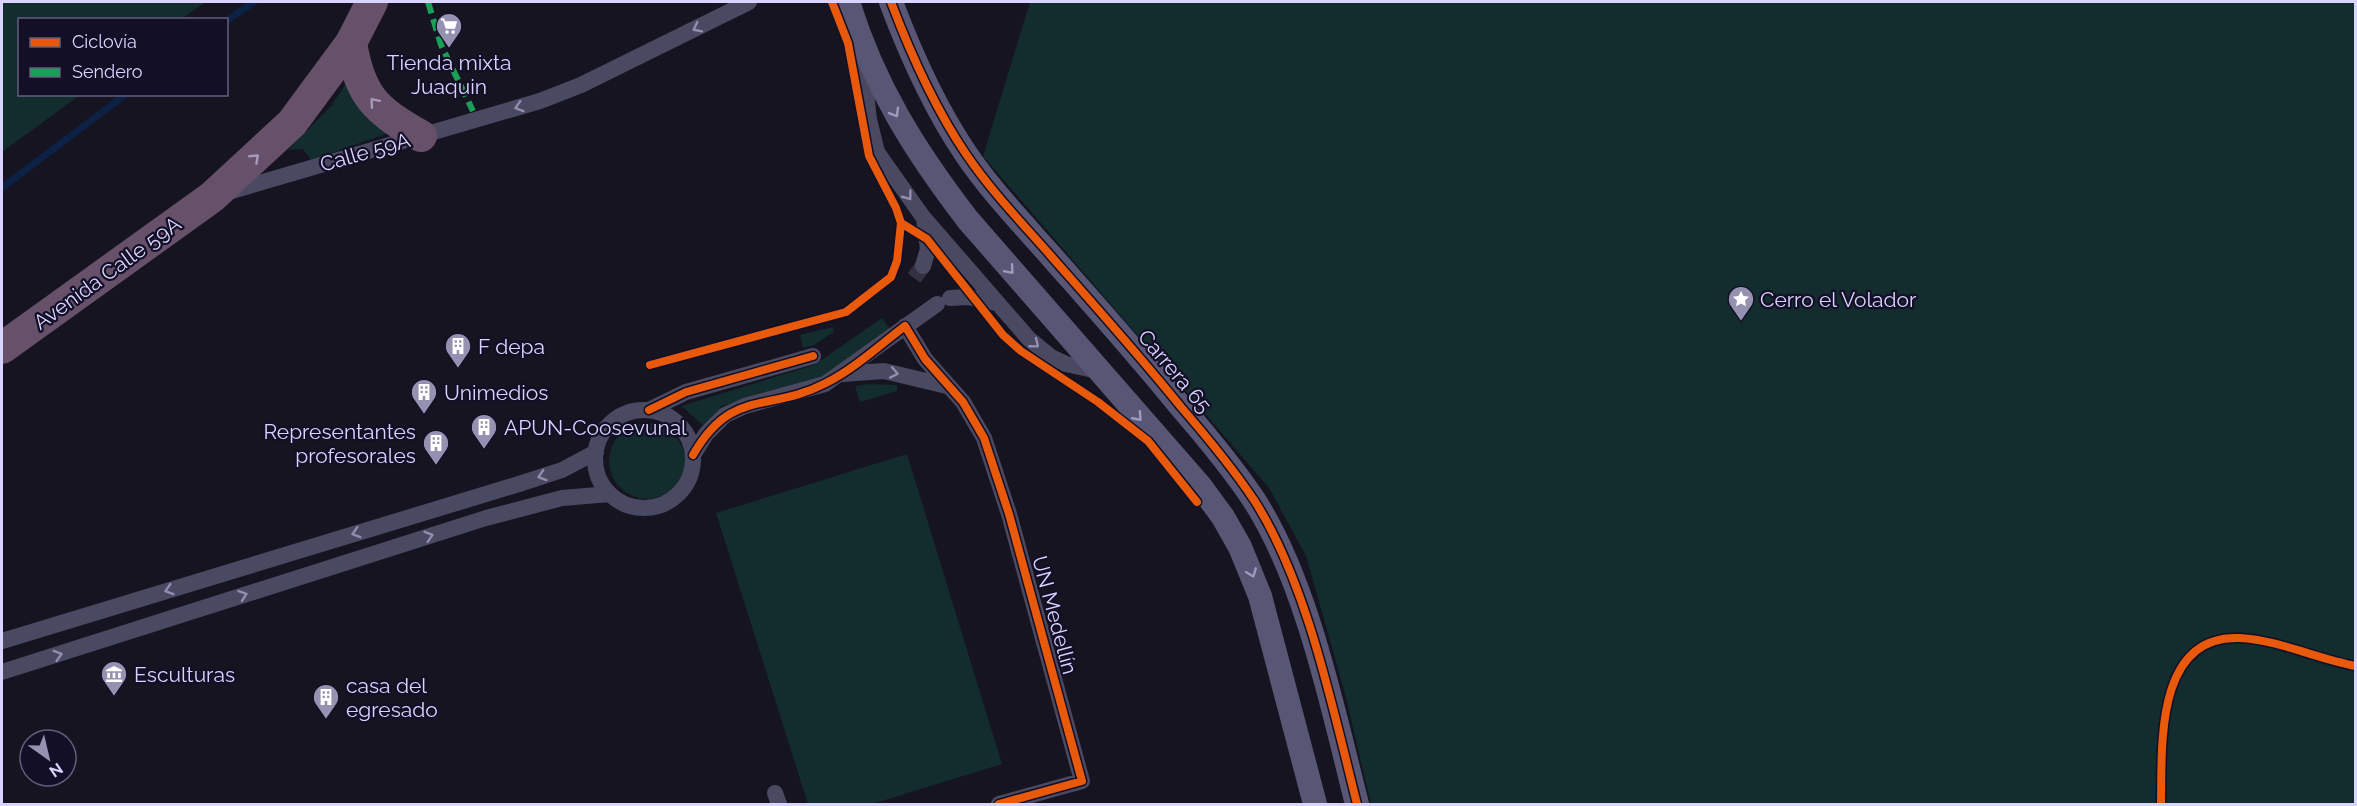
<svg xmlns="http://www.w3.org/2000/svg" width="2357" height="806" font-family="Raleway,sans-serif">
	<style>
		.green { fill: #132c2d }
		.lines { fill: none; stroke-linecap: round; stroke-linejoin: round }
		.stream { stroke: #0d2144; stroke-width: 7 }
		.street-tunnel { stroke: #333142; stroke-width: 16; stroke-dasharray: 16 8; stroke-linecap: butt }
		.street { stroke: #4a4962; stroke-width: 16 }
		.secondary { stroke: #575674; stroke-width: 24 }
		.highway { stroke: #67516a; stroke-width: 32 }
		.quiet { stroke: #1a9f57; stroke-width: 6; stroke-dasharray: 12 6; stroke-linecap: butt }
		.cycleway-casing { stroke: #130f26; stroke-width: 11 }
		.cycleway { stroke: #e8590c; stroke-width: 8 }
		.oneway { stroke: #928eb0 }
		.oneway2 { stroke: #a699bc }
		.oneway3 { stroke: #9e9bc0 }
		.labels { text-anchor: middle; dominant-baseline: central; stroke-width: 4.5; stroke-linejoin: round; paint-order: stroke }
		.poi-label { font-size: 21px; fill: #d9d4ff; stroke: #130f26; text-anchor: start }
		.street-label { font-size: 21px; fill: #d9d4ff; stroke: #130f26 }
	</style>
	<rect width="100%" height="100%" fill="#161421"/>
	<path class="green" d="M2,2H206L181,19L20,20V94L80,95L2,152Z
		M1030,2H2355V804H1371L1344,690L1306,556L1269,488L983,156Z
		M347,82L392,132L311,160L303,149L288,150L331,106Z
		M882,318L891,330L822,380L722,406L704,426L681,406L814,365Z
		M833,327L834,332L814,345L803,348L800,335Z
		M869,384L897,385V391L860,402L855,386Z
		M609 461a38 38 0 1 1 76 0a38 38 0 1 1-76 0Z
		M907,454L1002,764L872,804H808L716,513Z"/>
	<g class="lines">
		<path class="stream" d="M226,21L254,2
			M2,188L126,94"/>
		<path class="street-tunnel" d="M914,278L923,266"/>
		<path class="street" d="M862,57L869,120L877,152L923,217L1029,339L1051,357L1066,364L1098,371
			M225,193L540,101L581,85L749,2
			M923,266L928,249L924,218
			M950,298L968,297L996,303
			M905,326L925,359L963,402L984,438L1009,514L1082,781L999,804
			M842,374L884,371L947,386
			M649,410L686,392L813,356
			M595 459a49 49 0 1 1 98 0a49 49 0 1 1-98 0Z
			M693,455L706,434L725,415L745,406L825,384L937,304
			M2,641L519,484L562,470L596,452
			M2,672L486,518L562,498L610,494
			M775,793L779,804"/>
		<path class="secondary" d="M848,2C874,86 915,151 968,220L1201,487L1223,517L1240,547L1260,596L1315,804
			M891,2C911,55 934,107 966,154C991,191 1022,223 1051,256C1095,306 1139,355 1181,407C1207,437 1232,467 1254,500C1307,582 1333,710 1357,804"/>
		<path class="highway" d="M351,43C360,96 375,110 421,136
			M2,348L212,197L292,123L351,43L372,2"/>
		<path class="quiet" d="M428,2L441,45L473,111"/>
		<g class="cycleway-casing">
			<path id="cycleway" d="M891,2C911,55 934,107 966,154C991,191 1022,223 1051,256C1095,306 1139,355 1181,407C1207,437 1232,467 1254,500C1307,582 1333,710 1357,804
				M901,223L927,239L1003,335L1021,351L1098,402L1148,441L1197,502
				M650,365L846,312L891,277L897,261L901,223L896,208L869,156L848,43L832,2
				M649,410L686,392L813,356
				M693,455C732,387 769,413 826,383C854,369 880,345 905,326L925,359L963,402L984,438L1009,514L1082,781L999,804
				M2161,804C2162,746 2155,634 2240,638C2279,640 2317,659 2356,666"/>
		</g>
		<use href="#cycleway" class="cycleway"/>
	</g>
	<defs><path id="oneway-chevron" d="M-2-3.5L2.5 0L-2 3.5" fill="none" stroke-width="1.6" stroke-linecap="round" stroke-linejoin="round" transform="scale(1.5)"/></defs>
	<g class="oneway">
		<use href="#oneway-chevron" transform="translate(697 28) rotate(153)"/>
		<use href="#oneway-chevron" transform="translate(519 107) rotate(162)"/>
		<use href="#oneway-chevron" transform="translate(908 196) rotate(53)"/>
		<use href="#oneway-chevron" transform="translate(1035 344) rotate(39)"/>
		<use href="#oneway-chevron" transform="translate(894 373) rotate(11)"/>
		<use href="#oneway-chevron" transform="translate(542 476) rotate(162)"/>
		<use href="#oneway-chevron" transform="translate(356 533) rotate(163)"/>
		<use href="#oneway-chevron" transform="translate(429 536) rotate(-17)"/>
		<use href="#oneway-chevron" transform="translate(169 590) rotate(163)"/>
		<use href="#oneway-chevron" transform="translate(243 595) rotate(-19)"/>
		<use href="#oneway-chevron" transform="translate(58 655) rotate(-17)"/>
	</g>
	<g class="oneway2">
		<use href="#oneway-chevron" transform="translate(374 102) rotate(-131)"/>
		<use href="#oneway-chevron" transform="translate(255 158) rotate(-43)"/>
	</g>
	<g class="oneway3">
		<use href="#oneway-chevron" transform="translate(895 113) rotate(59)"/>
		<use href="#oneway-chevron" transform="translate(1010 270) rotate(49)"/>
		<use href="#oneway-chevron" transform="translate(1138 417) rotate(48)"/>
		<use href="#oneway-chevron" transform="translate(1252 573) rotate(69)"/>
	</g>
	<defs>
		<g id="supermarket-pin" transform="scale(1.35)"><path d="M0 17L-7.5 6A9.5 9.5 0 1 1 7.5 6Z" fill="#9591b1" stroke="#130f26"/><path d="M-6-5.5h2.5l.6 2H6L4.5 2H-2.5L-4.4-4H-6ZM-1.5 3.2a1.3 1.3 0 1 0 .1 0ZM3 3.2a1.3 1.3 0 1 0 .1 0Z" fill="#fff"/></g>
		<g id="sight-pin" transform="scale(1.35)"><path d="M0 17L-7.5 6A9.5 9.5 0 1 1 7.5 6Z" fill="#9591b1" stroke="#130f26"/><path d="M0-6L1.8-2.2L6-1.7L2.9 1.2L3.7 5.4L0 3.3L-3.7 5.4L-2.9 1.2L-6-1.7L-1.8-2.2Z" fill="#fff"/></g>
		<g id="building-pin" transform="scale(1.35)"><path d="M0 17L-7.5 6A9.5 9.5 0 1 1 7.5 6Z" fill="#9591b1" stroke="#130f26"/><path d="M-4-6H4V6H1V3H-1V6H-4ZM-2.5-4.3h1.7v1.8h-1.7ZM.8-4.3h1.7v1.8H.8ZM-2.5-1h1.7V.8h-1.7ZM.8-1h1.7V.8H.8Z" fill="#fff"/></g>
		<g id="museum-pin" transform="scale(1.35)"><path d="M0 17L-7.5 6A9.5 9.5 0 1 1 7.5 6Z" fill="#9591b1" stroke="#130f26"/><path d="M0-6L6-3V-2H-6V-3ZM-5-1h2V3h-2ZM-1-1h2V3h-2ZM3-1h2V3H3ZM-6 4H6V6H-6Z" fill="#fff"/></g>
	</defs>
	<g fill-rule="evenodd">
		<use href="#supermarket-pin" x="449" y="26"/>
		<use href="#sight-pin" x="1741" y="299"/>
		<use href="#building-pin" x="458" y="346"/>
		<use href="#building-pin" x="424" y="392"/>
		<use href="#building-pin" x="484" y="427"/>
		<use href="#building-pin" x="436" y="443"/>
		<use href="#museum-pin" x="114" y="674"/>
		<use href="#building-pin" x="326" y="697"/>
	</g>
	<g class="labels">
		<g class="poi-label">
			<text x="449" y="62" text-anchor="middle">Tienda mixta<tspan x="449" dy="24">Juaquin</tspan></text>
			<text x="1760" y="299">Cerro el Volador</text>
			<text x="478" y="346">F depa</text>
			<text x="444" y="392">Unimedios</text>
			<text x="504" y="427">APUN-Coosevunal</text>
			<text x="416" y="431" text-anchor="end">Representantes<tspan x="416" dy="24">profesorales</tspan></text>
			<text x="134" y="674">Esculturas</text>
			<text x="346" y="685">casa del<tspan x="346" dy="24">egresado</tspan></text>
		</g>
		<g class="street-label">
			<text transform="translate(365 152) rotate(-16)">Calle 59A</text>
			<text transform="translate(107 273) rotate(-36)">Avenida Calle 59A</text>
			<text transform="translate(1175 371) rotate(50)">Carrera 65</text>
			<text transform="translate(1055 615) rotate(75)">UN Medellín</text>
		</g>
	</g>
	<rect width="2357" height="806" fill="none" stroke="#d9d4ff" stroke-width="6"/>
	<rect x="18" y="18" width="210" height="78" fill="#130f26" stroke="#625e7d" stroke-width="1.5"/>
	<rect x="30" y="38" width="30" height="9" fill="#e8590c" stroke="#625e7d" stroke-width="1.5"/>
	<text x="72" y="48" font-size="18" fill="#d9d4ff">Ciclovía</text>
	<rect x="30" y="68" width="30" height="9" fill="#1a9f57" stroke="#625e7d" stroke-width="1.5"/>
	<text x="72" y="78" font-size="18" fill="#d9d4ff">Sendero</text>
	<g transform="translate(48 758) rotate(146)"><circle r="28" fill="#130f26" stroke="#625e7d" stroke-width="1.5"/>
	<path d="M0-4.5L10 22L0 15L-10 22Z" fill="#9591b1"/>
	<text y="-9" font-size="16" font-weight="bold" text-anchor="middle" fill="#d9d4ff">N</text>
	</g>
</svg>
